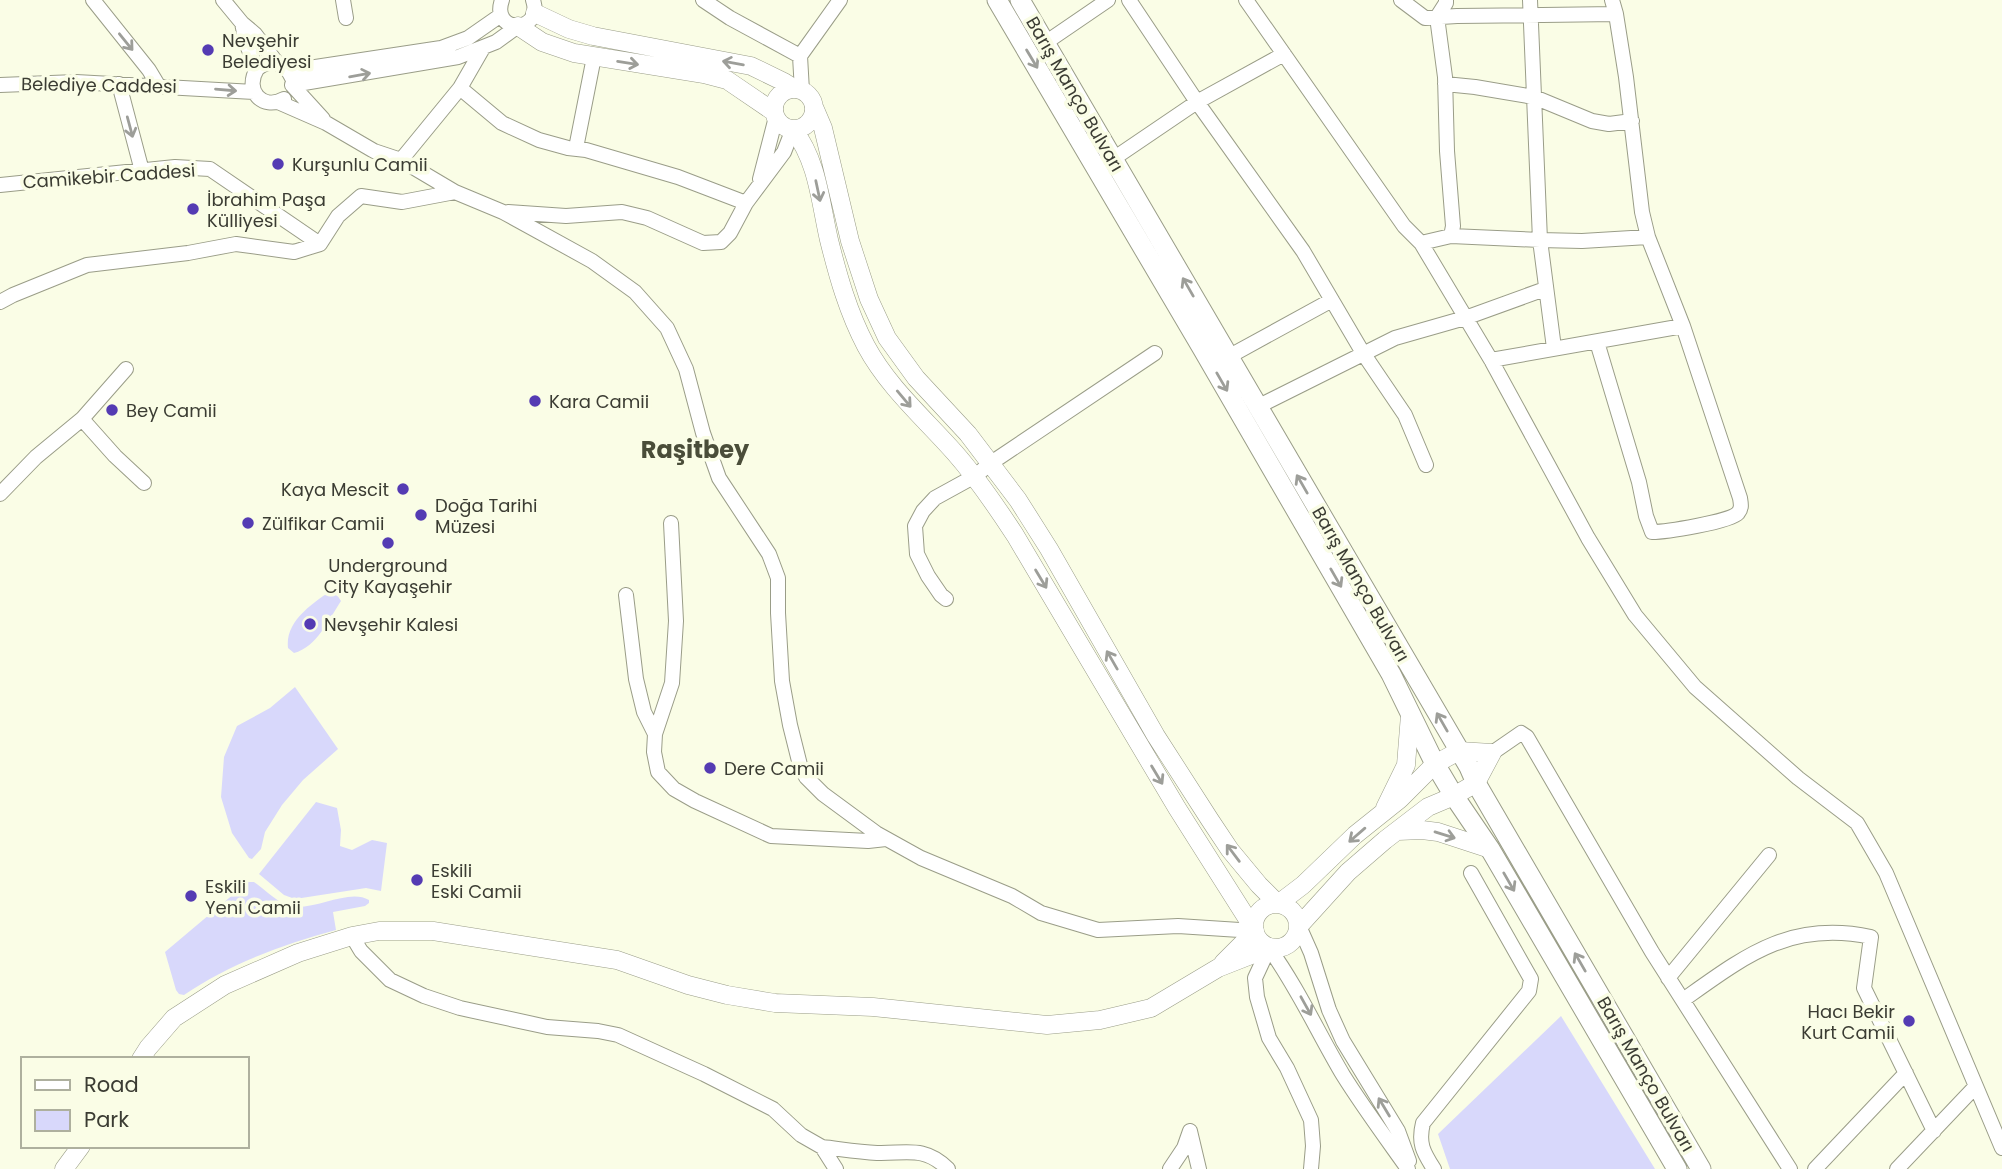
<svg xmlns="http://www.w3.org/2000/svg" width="2002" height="1169" font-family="Poppins,sans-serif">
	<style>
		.green { fill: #d8d8fb }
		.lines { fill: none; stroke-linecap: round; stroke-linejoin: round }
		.minor-casing { stroke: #9a9d88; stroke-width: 16 }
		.major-casing { stroke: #9a9d88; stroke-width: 19 }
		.highway-casing { stroke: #9a9d88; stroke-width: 21 }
		.minor { stroke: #fff; stroke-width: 14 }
		.major { stroke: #fff; stroke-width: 18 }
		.highway { stroke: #fff; stroke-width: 19 }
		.oneway { stroke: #9d9e99 }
		.poi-dot { fill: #543bb3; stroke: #fafde6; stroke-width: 2.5 }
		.labels { text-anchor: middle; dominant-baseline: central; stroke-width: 7; stroke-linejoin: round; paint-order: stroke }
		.poi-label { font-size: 18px; fill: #3b3c33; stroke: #fafde6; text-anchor: start }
		.street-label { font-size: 18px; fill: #3b3c33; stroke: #fafde6 }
		.district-label { font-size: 24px; font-weight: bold; fill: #4a4d39; stroke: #fafde6 }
	</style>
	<rect width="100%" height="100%" fill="#fafde6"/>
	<path class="green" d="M333,589L341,601C329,619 317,647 294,653L288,648C285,620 314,603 333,589Z
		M295,687L338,749L303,780L282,805L265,832L261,849L252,859L249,858L232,833L221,797L224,757L237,726L270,708Z
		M316,802L337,808L341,830L340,846L352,850L372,840L387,843L381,891L366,888L295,899L284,895L259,874Z
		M248,882H254C264,889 275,900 286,905C310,914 348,887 369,900V903L365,906L333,912L336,930C284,944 229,964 184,995L179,994L176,990L165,952Z
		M1561,1016L1655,1169H1450L1438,1134Z"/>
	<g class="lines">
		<g class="minor-casing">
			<path id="minor" d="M93,0L149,70L158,85
				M223,0L242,23L255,34L277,63
				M343,0L346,18
				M502,0C490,34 544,34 533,0
				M703,0L730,18L800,56
				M1129,0L1197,102L1303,251L1363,353L1405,415L1426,465
				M1246,0L1404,226L1421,243L1491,360L1588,538L1635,615L1695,687L1798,778L1857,823L1886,873L2002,1148
				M1401,0L1425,18L1457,16L1616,14
				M1446,0V3L1437,17L1445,77L1447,151L1453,226L1451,236
				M1530,0L1540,240L1554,348
				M242,23L246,43L257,69C244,90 262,111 284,99
				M1045,43L1108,0
				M257,69C270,58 285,62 292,78
				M289,71L441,48L468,38L501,15
				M119,84L142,171
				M1445,84L1475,87L1534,97L1592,121L1609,124L1632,121
				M0,85L76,82L254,92
				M292,85L458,57L496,42L518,26
				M292,85L323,119
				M460,88L502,123L539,140L568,148L586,150L678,177L746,203
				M802,91L800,56L840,0
				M278,102L326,123L374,151L401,160L455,192L503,212L592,261L635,292L667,328L686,369L703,433L719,478L769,554L778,578V613L782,681L790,725L800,765L806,777L823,794L876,833L921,858L1012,896L1041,913L1098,930L1178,926L1255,931
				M576,148L594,57
				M1113,159L1197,102L1284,54
				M401,160L460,88L483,48
				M760,179L776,117
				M0,185L175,167L210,169L320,244
				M508,212L566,216L622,212L647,218L703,243L721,242L730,233L746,203L784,152L793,129
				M1421,243L1451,236L1540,240L1582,241L1648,237
				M0,302L13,295L87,265L188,253L236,244L294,252L320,244L338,216L361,196L402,202L455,192
				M1597,342L1639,482L1646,516L1652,532C1665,532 1730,522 1738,513C1742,508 1741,504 1740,498L1683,326L1648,237L1642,212L1626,77L1616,14L1612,0
				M1228,357L1332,300
				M1491,360L1683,326
				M1257,407L1395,338L1465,318L1545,289
				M82,419L115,456L144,483
				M0,494L36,457L82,419L126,369
				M626,595L636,679L644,712L655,734L654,752L658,772L674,789L695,801L771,836L868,841L886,839
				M946,599L941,595L928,576L917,554L915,526L923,511L935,498L975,476L991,463L1155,353
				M655,734L672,683L676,621L671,523
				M1492,753L1521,733L1527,737L1652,952L1790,1169
				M1299,926L1311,953L1329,1010L1343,1041L1398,1131L1409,1161
				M352,936L361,951L390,980L424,996L460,1008L547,1027L598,1031L618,1035L704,1074L773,1109L801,1135L822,1147L836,1169
				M1668,978L1769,855
				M1683,1000C1745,956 1790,920 1871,937L1864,988L1934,1131
				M1190,1131L1199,1169
				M822,1147C840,1149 858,1152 877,1153C905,1154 924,1145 948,1169
				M1170,1169L1184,1148L1190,1131
				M1311,1169L1313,1146L1311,1120L1287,1068L1269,1038L1257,997L1255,978L1269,948C1298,988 1318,1033 1343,1075C1363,1107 1386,1138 1408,1169
				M1434,1169C1423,1152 1418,1143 1423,1123L1529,991L1531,979L1471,873
				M1815,1169L1906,1073
				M1897,1169L1975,1087"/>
		</g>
		<g class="major-casing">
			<path id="major" d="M535,13L569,29L593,36L751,66L784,82L795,89
				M518,26L542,42L574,53L704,74L727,80L774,112
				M774 109a20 20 0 1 1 40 0a20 20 0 1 1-40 0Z
				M814,107L823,128L850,241L869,299L887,338L916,378L968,434L1018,500L1049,549L1156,736L1210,820L1230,850L1259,885L1278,904L1303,885L1355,835L1400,799L1435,764L1459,751L1492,753L1476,783L1454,796L1428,807L1385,840L1348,872L1299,926
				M793,129C818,162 820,201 829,240C838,276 848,312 866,346C888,387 924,418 955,453C977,478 996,506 1015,535L1177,808L1255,931L1223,963
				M1385,808L1406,765L1410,715
				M1398,831L1422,830L1438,832L1490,849
				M1254 926a22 22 0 1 1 44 0a22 22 0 1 1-44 0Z
				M141,1059L148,1048L174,1018L225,985L298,953L352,936L379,931H433L617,960L688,985L727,995L775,1003L873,1007L1047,1025L1100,1020L1151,1008L1218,968L1269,948
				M64,1169L81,1146"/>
		</g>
		<g class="highway-casing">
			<path id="highway" d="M997,0L1202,348L1391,674L1435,764L1454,796L1490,849L1677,1169
				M1020,0L1469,767L1476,783L1701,1169"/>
		</g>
		<use href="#minor" class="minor"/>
		<use href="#major" class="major"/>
		<use href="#highway" class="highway"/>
	</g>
	<defs><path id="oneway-shaft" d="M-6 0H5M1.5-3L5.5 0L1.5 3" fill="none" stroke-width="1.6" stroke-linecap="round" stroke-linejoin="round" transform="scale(1.75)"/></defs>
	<g class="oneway">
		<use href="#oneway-shaft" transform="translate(126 42) rotate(51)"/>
		<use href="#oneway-shaft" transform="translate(1032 59) rotate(59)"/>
		<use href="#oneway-shaft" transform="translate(628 63) rotate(9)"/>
		<use href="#oneway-shaft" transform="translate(733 63) rotate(-170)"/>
		<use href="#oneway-shaft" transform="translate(360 75) rotate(-10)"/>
		<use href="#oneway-shaft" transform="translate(226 90) rotate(5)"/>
		<use href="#oneway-shaft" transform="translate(130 127) rotate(75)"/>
		<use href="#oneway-shaft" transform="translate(818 191) rotate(78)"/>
		<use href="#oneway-shaft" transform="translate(1188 287) rotate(-120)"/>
		<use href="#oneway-shaft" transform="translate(1222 382) rotate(60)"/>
		<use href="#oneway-shaft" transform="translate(904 399) rotate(50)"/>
		<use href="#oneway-shaft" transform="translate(1302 484) rotate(-120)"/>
		<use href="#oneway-shaft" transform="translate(1336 578) rotate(60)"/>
		<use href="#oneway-shaft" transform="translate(1041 579) rotate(59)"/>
		<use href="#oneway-shaft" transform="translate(1112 660) rotate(-120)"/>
		<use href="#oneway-shaft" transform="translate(1442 722) rotate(-120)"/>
		<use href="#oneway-shaft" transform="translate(1157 775) rotate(59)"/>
		<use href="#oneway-shaft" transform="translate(1357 835) rotate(139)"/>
		<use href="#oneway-shaft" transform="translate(1445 835) rotate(17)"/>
		<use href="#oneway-shaft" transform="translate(1233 853) rotate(-127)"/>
		<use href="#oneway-shaft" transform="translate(1509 882) rotate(60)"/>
		<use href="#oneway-shaft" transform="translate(1580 962) rotate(-120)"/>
		<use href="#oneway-shaft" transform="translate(1306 1006) rotate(61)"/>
		<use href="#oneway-shaft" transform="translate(1384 1107) rotate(-121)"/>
	</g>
	<g class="poi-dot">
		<circle cx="208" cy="50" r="7"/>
		<circle cx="278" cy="164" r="7"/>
		<circle cx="193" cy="209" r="7"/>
		<circle cx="535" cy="401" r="7"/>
		<circle cx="112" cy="410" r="7"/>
		<circle cx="403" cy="489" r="7"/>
		<circle cx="421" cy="515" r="7"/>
		<circle cx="248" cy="523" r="7"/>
		<circle cx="388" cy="543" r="7"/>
		<circle cx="310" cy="624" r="7"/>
		<circle cx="710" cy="768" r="7"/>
		<circle cx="417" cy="880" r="7"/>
		<circle cx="191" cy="896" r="7"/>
		<circle cx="1909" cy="1021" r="7"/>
	</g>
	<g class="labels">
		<g class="poi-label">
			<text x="222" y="40">Nevşehir<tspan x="222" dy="21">Belediyesi</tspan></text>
			<text x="292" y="164">Kurşunlu Camii</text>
			<text x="207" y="199">İbrahim Paşa<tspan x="207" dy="21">Külliyesi</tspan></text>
			<text x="549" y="401">Kara Camii</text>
			<text x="126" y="410">Bey Camii</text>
			<text x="389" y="489" text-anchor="end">Kaya Mescit</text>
			<text x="435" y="505">Doğa Tarihi<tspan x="435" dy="21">Müzesi</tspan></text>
			<text x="262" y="523">Zülfikar Camii</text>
			<text x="388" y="565" text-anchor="middle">Underground<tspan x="388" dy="21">City Kayaşehir</tspan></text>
			<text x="324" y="624">Nevşehir Kalesi</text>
			<text x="724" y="768">Dere Camii</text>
			<text x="431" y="870">Eskili<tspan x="431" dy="21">Eski Camii</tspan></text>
			<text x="205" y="886">Eskili<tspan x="205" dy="21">Yeni Camii</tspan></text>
			<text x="1895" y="1011" text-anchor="end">Hacı Bekir<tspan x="1895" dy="21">Kurt Camii</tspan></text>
		</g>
		<g class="street-label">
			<text transform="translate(99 85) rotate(1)">Belediye Caddesi</text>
			<text transform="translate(1075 94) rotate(60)">Barış Manço Bulvarı</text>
			<text transform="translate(109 176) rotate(-4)">Camikebir Caddesi</text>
			<text transform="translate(1361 584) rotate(60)">Barış Manço Bulvarı</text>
			<text transform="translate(1646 1074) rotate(60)">Barış Manço Bulvarı</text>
		</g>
		<g class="district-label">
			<text x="695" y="449">Raşitbey</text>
		</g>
	</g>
	<rect x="21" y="1057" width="228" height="91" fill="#fafde6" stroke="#aeb09e" stroke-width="2"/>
	<rect x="35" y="1080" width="35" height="10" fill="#ffffff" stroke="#aeb09e" stroke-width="2"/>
	<text x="84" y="1092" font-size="21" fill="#3b3c33">Road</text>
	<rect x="35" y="1110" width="35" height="21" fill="#d8d8fb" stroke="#aeb09e" stroke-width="2"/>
	<text x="84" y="1127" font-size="21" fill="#3b3c33">Park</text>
</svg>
